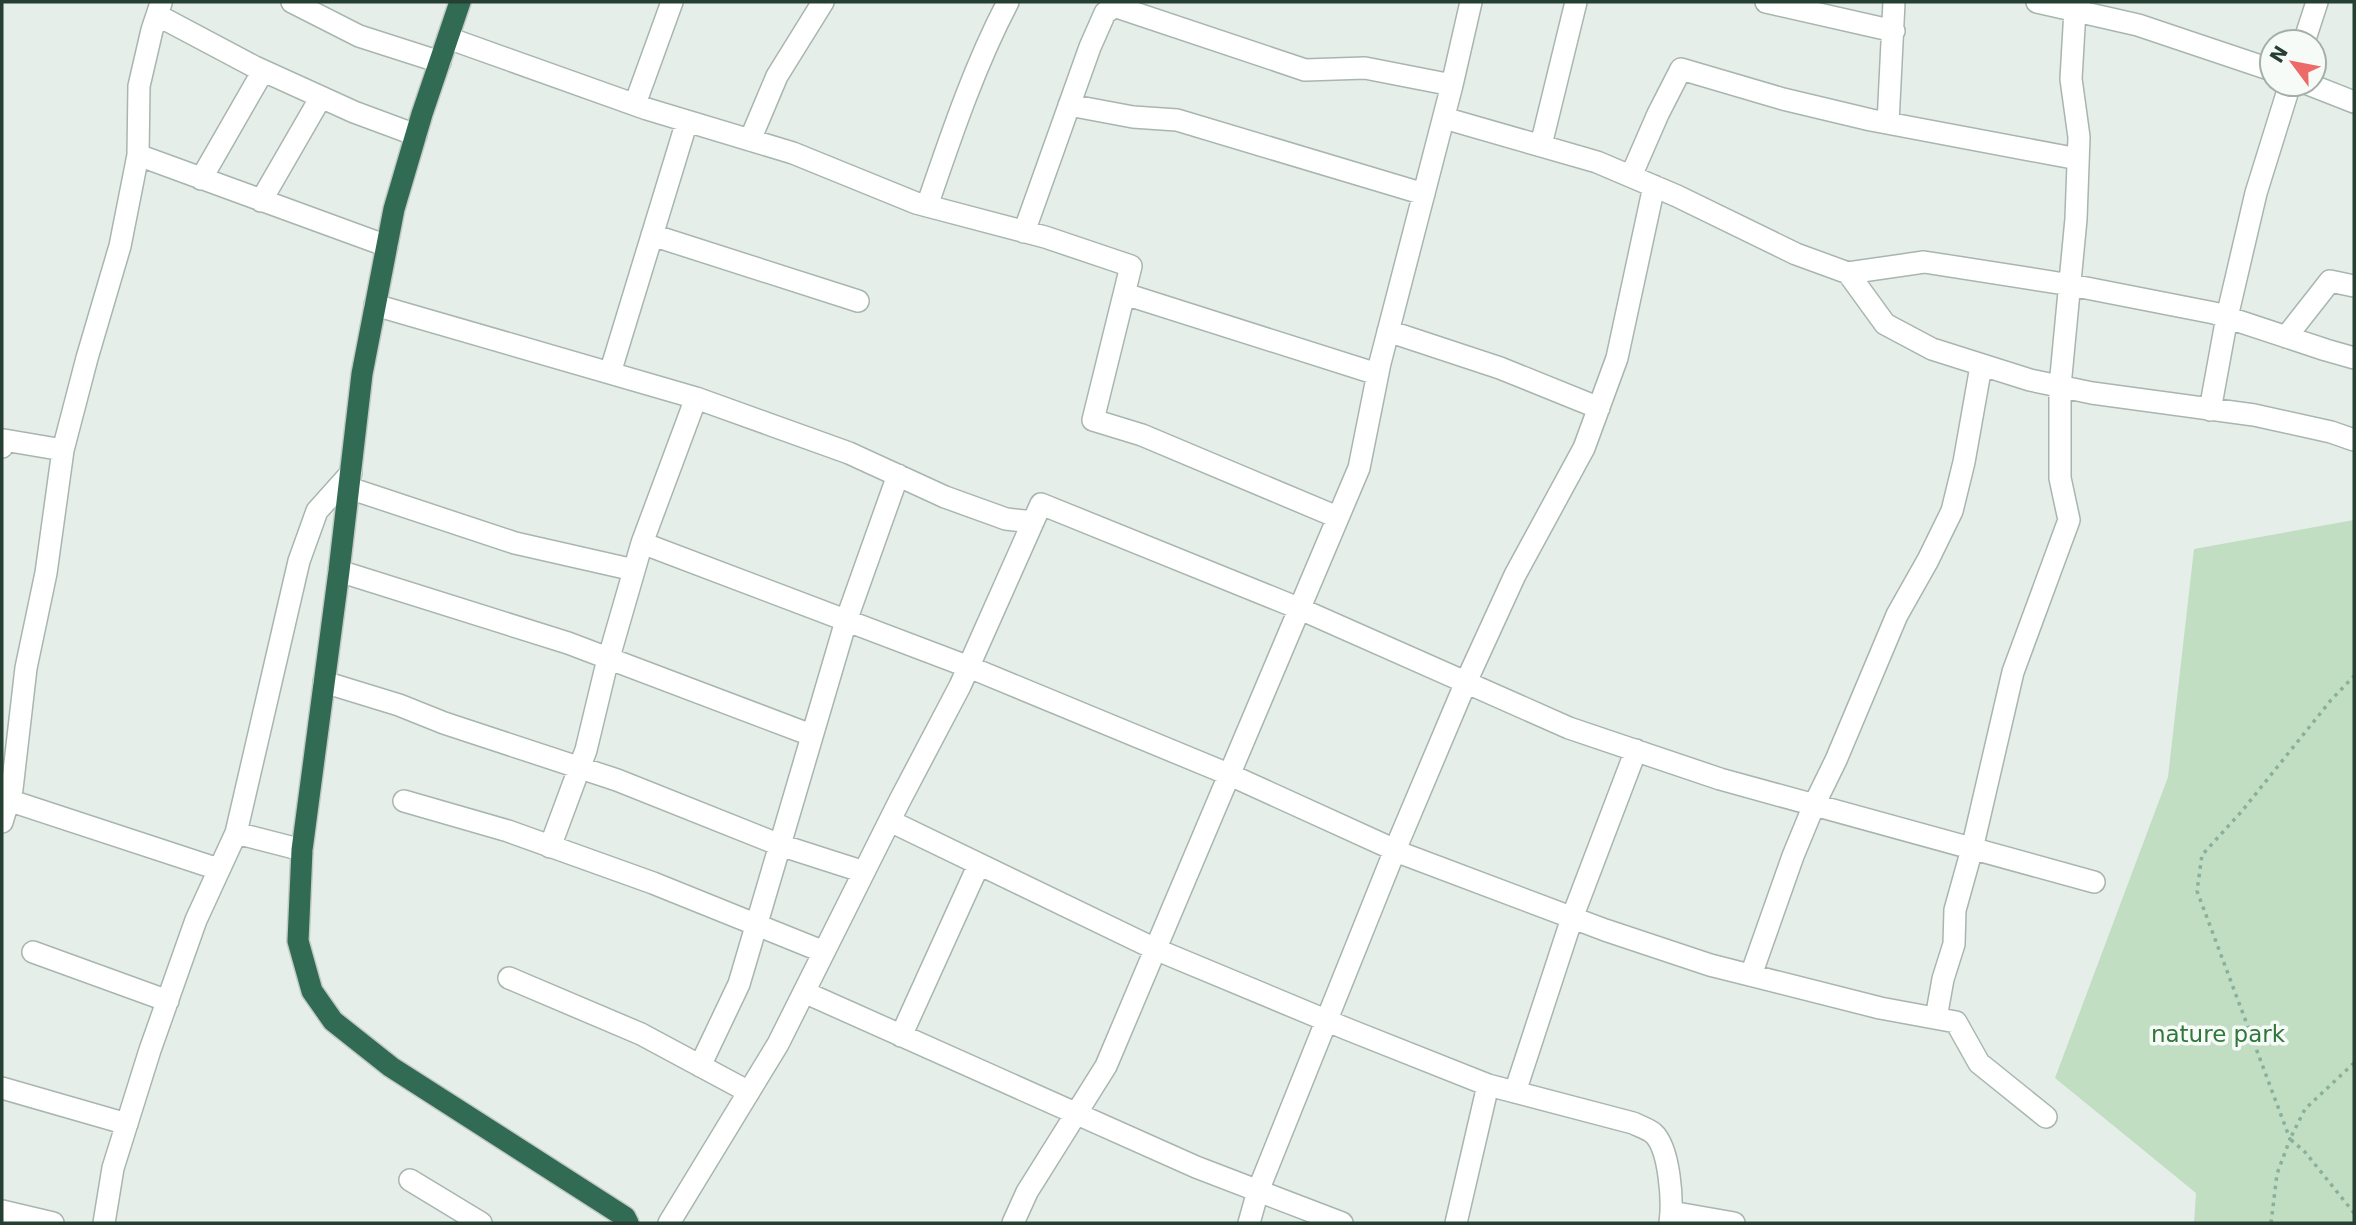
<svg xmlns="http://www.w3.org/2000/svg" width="2356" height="1225" font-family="'DejaVu Sans',sans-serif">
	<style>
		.green { fill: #c1dec2 }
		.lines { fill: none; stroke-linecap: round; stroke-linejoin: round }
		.minor-casing { stroke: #a8b6af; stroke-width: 24 }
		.highway-casing { stroke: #c2cac6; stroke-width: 24 }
		.path { stroke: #88b09b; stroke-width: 3.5; stroke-dasharray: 3.5 5; stroke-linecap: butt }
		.minor { stroke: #fff; stroke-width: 21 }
		.highway { stroke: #326b53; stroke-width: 21 }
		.labels { text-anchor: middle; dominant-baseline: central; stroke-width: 7; stroke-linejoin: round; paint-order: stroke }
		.park-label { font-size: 23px; fill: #31763c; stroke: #f7fbf8 }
	</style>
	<rect width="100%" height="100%" fill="#e6eee9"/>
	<path class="green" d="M2354,520V1223H2194L2196,1193L2055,1078L2168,777L2194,549Z"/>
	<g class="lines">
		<g class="minor-casing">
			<path id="minor" d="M292,2L359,36L440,62
				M1766,2L1894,31
				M2037,2L2138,25L2272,70
				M1114,6L1305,70L1365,68L1452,85
				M157,15L255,67L354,112L416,135
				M448,38L647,109L793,153L916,203L1045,237L1131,266L1093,420L1142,435L1337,517
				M2304,42L2317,2
				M2308,84L2354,102
				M635,104L672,2
				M1069,105L1133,117L1177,120L1424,194
				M1444,118L1597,162L1677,196L1796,254L1848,273L1885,324L1932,349L2030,380L2092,393L2254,415L2331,432L2354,440
				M1888,123L1894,2
				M750,140L777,76L823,2
				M1541,145L1576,2
				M138,155L139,86L152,30L161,3
				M1631,176L1658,114L1681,69L1783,99L1871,120L2078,159
				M201,179L263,71
				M261,201L321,97
				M927,206C951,136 974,67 1008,2
				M1024,232L1090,47L1105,13L1121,2
				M652,235L858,301
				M1848,273L1924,262L2071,285L2214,313L2326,350L2354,358
				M1125,294L1377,374
				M375,305L696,398L849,453L945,497L1006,519L1033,522
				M1388,331L1500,368L1599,408
				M2286,337L2330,281L2354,286
				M610,373L687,121
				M2210,410L2227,317L2256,193L2290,84
				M2,447L4,440L63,450
				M349,488L515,543L634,570
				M642,543L969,667L1228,774L1406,855L1605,930L1710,965L1880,1008L1956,1022L1979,1063L2046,1117
				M339,571L568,643L811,735
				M324,682L399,705L444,723L617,780L780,845L864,872
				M2,798L218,869
				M404,801L508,831L653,883L824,952
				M890,821L1155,949L1347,1029L1488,1085L1633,1123C1639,1126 1648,1129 1653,1133C1670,1148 1673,1202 1670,1223
				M2,822L12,789L26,668L46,573L63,450L87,358L120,246L138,155L387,246
				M236,833L299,561L317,511L351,473
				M550,847L586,750L605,671L642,543L696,398
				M33,952L168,1001
				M1751,975L1793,856L1814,805L1836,760L1897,615L1928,560L1952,511L1964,462L1981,366
				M509,978L641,1034L749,1092
				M804,992L1196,1167L1342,1223
				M1936,1018L1943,979L1954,944L1955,910L1972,849L2013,672L2069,520L2060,478V386L2076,219L2079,137L2071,79L2075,10
				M901,1036L979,864
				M700,1066L739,984L846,621L898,475
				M2,1088L127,1124
				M1515,1092L1572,918L1636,750
				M410,1180L481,1223
				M2,1211L53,1223
				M1671,1212L1734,1223
				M104,1223L113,1168L150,1050L196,920L236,833L302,850
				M669,1223L778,1044L900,800L960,686L1041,504L1298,608L1569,728L1720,779L2094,882
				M1013,1223L1027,1192L1106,1066L1359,468L1380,363L1452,85L1471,2
				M1249,1223L1258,1191L1395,850L1466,682L1515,575L1584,448L1617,358L1654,186
				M1456,1223L1488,1085"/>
		</g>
		<g class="highway-casing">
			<path id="highway" d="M460,2L422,114L394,209L362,374L339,571L302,850L298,941L312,991L333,1021L391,1067L625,1217L628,1223"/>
		</g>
		<path class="path" d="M2354,1063L2305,1109L2290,1139L2305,1152L2354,1213
			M2271,1223L2277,1174L2290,1139L2197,891L2202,855L2242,811L2331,700L2354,676"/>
		<use href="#minor" class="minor"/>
		<use href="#highway" class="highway"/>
	</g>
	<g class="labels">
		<g class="park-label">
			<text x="2218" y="1034">nature park</text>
		</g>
	</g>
	<rect width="2356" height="1225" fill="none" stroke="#254033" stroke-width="7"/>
	<g transform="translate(2293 63) rotate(302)"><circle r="33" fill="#f7fbf8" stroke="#a3b0a9" stroke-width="2"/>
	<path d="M0-5L12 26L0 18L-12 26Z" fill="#ec6a67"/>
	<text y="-10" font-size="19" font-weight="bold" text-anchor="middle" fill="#254033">N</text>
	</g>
</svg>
